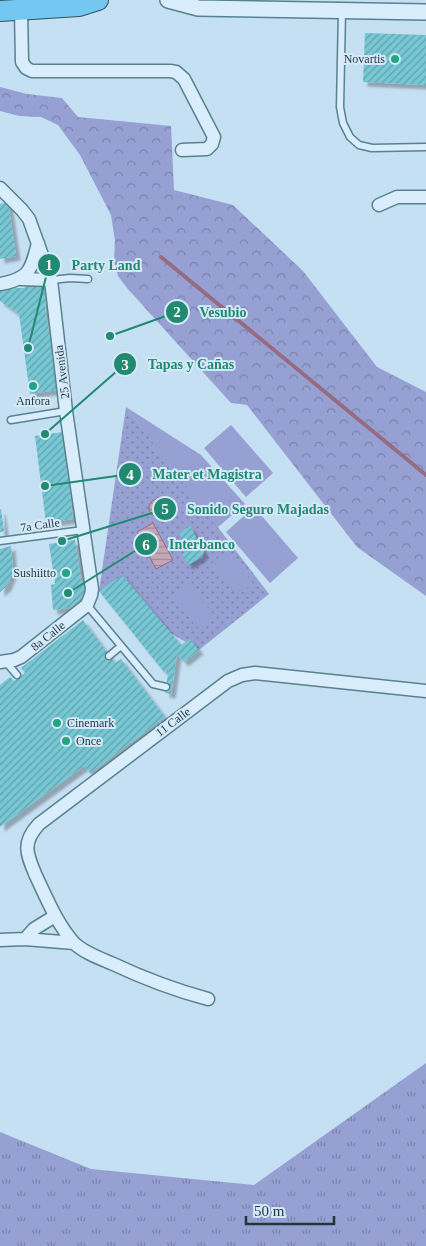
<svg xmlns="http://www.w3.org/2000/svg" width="426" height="1246" font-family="'Times New Roman',serif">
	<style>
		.grass { fill: url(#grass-tufts) }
		.forest { fill: url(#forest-crowns) }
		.park { fill: url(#park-dots) }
		.pitch { fill: #97a0d2 }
		.water { fill: url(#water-rules); stroke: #956c82 }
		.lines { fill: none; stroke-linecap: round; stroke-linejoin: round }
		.stream { stroke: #956c82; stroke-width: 4 }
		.building { fill: url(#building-hatch); filter: url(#shadow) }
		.service-casing { stroke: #588290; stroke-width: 9 }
		.minor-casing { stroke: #588290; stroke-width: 15 }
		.tertiary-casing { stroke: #588290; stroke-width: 18 }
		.trunk-casing { stroke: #2d545d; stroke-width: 22 }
		.service { stroke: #d9edfc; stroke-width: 6 }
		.minor { stroke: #d9edfc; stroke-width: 12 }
		.tertiary { stroke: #d9edfc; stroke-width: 15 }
		.trunk { stroke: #74c7f0; stroke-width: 20 }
		.poi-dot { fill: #22a580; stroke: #d5e9f9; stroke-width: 2 }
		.labels { text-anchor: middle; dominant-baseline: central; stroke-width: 4; stroke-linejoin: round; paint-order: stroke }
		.poi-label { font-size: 12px; fill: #1e383e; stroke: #d5e9f9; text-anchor: end }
		.street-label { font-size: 12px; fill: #1e383e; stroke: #d5e9f9 }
		.leader { fill: none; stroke: #218a70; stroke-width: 2 }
		.callout-dot { fill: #218a70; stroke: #d5e9f9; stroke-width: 2 }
		.mark-label { font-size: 15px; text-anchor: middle; font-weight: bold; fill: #fff }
		.callout-label { font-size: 14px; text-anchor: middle; font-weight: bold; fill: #218a70; stroke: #d5e9f9; stroke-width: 4; stroke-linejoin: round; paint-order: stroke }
	</style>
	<defs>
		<pattern id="grass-tufts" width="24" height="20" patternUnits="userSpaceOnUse" patternTransform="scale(1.25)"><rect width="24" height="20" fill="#97a0d2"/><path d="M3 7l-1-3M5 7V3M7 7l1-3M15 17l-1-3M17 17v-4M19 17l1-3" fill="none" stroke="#7b83ac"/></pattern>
		<pattern id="forest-crowns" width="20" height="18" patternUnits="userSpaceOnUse" patternTransform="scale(1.25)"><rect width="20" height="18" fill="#97a0d2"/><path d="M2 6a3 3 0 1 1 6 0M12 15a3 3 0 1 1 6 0" fill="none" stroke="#7b83ac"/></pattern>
		<pattern id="park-dots" width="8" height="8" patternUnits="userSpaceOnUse" patternTransform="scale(1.25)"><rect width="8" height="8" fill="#97a0d2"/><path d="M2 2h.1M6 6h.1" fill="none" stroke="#7b83ac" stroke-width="1.8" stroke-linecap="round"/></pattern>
		<pattern id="water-rules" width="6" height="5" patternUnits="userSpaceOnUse" patternTransform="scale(1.25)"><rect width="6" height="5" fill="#c5a7b8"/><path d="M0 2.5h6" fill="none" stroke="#9f8997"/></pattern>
		<pattern id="building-hatch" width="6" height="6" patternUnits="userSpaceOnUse" patternTransform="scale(1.25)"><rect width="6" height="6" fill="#77c7d4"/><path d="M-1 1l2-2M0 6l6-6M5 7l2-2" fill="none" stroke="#61a3ad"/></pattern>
		<filter id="shadow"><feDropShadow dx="4.5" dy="4.5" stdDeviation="1" flood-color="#0004"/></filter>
	</defs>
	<rect width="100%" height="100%" fill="#c5dff3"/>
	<path class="grass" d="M426,1063V1246H0V1132L91,1169L254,1185Z"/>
	<path class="forest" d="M0,87L27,94L62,98L78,117L171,126L174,190L233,205L303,271L377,367L426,392V596L357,547L247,405L231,403L127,288L118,276L114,260L115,241L111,215L80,155L58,125L41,117L19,116L0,111Z"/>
	<path class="park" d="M126,407L269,594L199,650L99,591Z"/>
	<path class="pitch" d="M126,407L201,455L245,504L217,528Z
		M231,425L273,473L246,497L204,448Z
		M254,507L298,558L270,583L226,532Z
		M226,551L253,583L238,596L211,564Z
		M187,583L214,615L198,628L171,596Z"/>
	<path class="water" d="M149 508a9 9 0 1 1 18 0a9 9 0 1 1-18 0Z
		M153,523L173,560L156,569L137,532Z"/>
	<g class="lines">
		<path class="stream" d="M161,257L426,475"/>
	</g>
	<path class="building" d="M365,33L426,35V85L363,82Z
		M8,202L16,256L0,259V204Z
		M29,284H40L47,290L48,302L45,307L58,390L30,394L19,314L0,301V290L16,286L17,288H24Z
		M63,432L73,519L46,523L35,436Z
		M1,509L4,531L0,532V510Z
		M190,526L204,552L202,557L188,565L182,554L189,550L179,533Z
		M75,540L81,581H85V589L82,597L71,608L53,610L51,585L55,584L49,544Z
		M11,546L13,571L7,586L0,592V549Z
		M122,575L181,645L190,639L199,650L184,662L177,654L171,694L165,693L169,668L164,672L99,591Z
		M83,620L115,663L121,659L165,717L90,773L84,766L0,827V685L10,677L14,681L25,673L21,668Z"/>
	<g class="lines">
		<g class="service-casing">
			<path id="service" d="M342,11L340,107L343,123L350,137L359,145L372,148L426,147
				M51,280L70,278L88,279
				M11,420L66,411
				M0,541L83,530
				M87,605L153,684L166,687
				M109,656L121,646
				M6,662L17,675"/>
		</g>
		<g class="minor-casing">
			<path id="minor" d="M21,10L22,62L26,68L32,71H170L176,72L184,79L214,137L212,144L207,149L182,150
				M0,188L22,210L29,219L51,280L66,411L92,589L91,595L87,605L21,657L14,660L0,662
				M379,205L397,197H426
				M21,279L51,280
				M0,284C29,279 31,271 38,243
				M25,939L34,929L55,916
				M0,940L25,939L74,943
				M208,999C174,990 143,978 111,963C99,958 83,952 74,943C57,924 47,899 36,876C27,855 21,843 39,824L228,681L242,675L255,673L426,691"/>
		</g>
		<g class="tertiary-casing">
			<path id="tertiary" d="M168,0L198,8L426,12"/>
		</g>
		<g class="trunk-casing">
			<path id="trunk" d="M0,11L79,6L98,0"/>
		</g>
		<use href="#service" class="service"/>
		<use href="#minor" class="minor"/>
		<use href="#tertiary" class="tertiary"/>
		<use href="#trunk" class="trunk"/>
	</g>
	<g class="poi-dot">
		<circle cx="395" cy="59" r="5"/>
		<circle cx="33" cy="386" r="5"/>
		<circle cx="66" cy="573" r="5"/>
		<circle cx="57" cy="723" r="5"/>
		<circle cx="66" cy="741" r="5"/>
	</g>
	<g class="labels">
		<g class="poi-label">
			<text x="385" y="59">Novartis</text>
			<text x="33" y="401" text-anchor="middle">Anfora</text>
			<text x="56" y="573">Sushiitto</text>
			<text x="67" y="723" text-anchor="start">Cinemark</text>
			<text x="76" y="741" text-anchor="start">Once</text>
		</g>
		<g class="street-label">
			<text transform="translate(62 372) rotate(-97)">25 Avenida</text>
			<text transform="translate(40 525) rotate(-8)">7a Calle</text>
			<text transform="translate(48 636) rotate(-39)">8a Calle</text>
			<text transform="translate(173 722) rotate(-37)">11 Calle</text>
		</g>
	</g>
	<path class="leader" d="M28 348L49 265M110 336L177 312M45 434L125 364M45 486L130 474M62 541L165 509M68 593L146 544"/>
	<g class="callout-dot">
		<circle cx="28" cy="348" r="5"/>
		<circle cx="110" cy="336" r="5"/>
		<circle cx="45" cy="434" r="5"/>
		<circle cx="45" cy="486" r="5"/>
		<circle cx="62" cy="541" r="5"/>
		<circle cx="68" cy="593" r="5"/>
		<circle cx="49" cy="265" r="12"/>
		<circle cx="177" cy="312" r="12"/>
		<circle cx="125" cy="364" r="12"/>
		<circle cx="130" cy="474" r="12"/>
		<circle cx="165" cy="509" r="12"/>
		<circle cx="146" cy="544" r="12"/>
	</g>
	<g class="mark-label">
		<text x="49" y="270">1</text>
		<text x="177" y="317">2</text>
		<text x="125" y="370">3</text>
		<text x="130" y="480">4</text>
		<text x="165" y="514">5</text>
		<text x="146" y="550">6</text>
	</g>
	<g class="callout-label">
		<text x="106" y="270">Party Land</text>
		<text x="223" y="317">Vesubio</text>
		<text x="191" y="369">Tapas y Cañas</text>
		<text x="207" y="479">Mater et Magistra</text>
		<text x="258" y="514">Sonido Seguro Majadas</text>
		<text x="202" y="549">Interbanco</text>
	</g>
	<path d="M246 1216v8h88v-8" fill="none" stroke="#1e383e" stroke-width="2.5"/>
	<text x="254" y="1216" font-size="15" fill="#1e383e" stroke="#d5e9f9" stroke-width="4" paint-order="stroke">50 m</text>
</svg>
